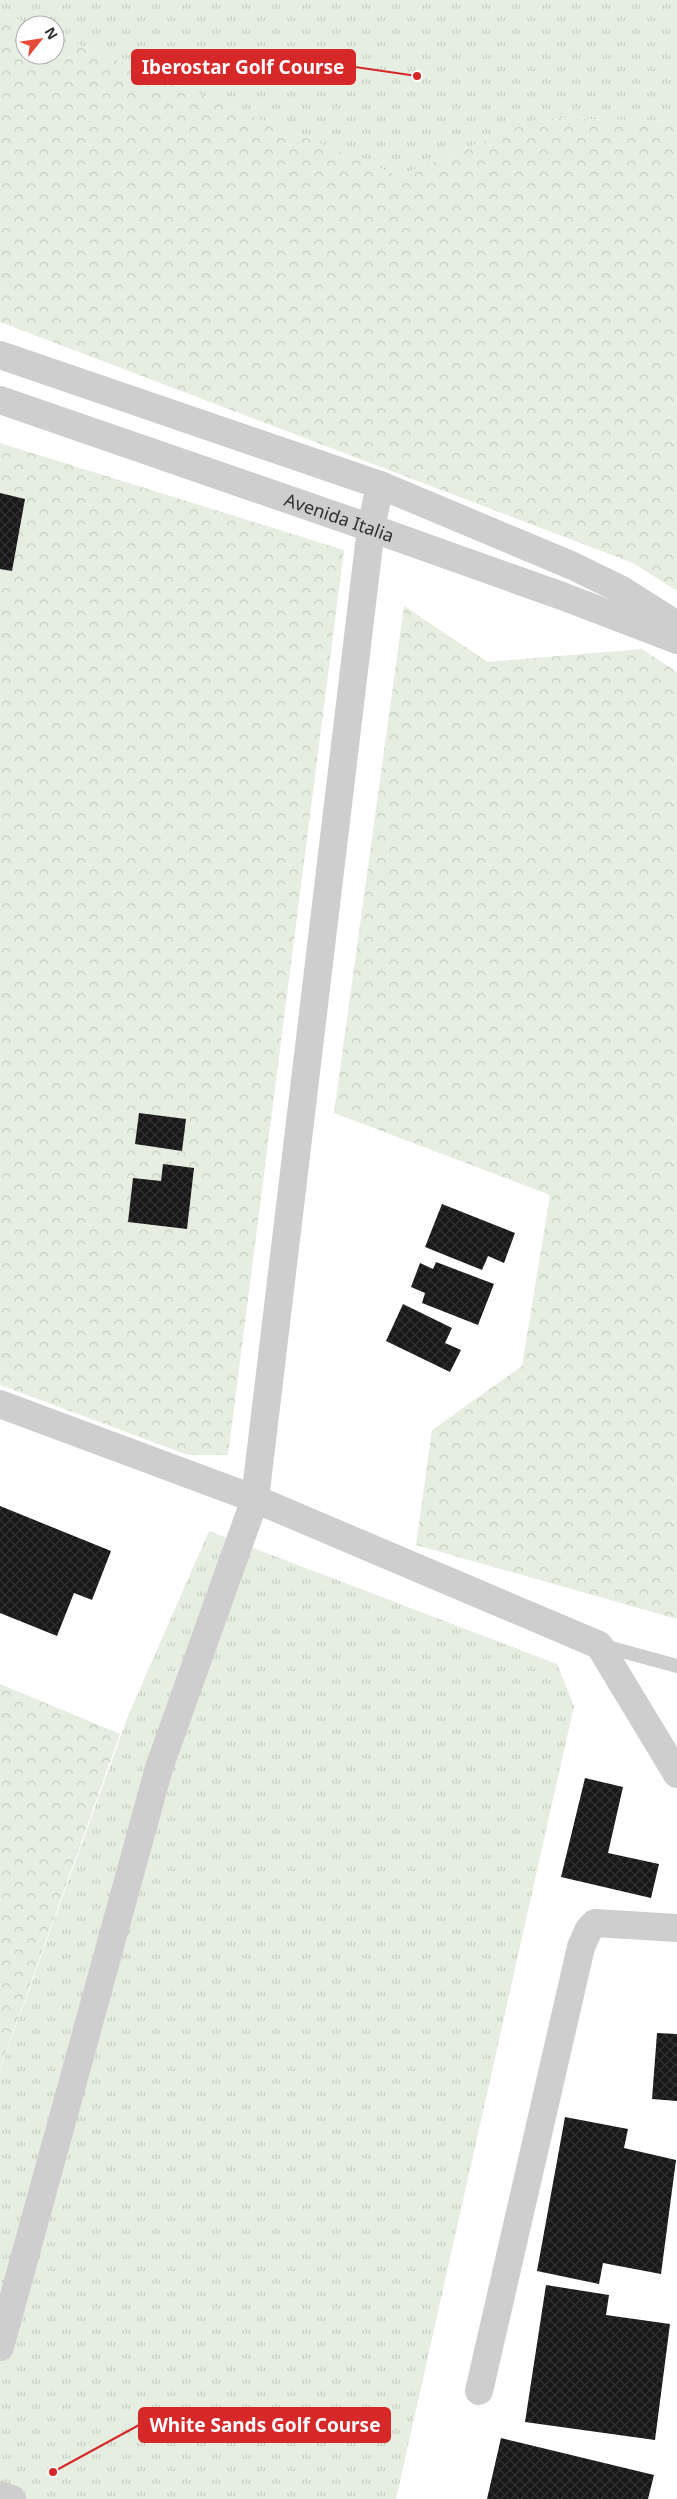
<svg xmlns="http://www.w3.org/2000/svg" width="677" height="2499" font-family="'Noto Sans',sans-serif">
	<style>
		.grass { fill: url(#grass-tufts) }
		.forest { fill: url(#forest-crowns) }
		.building { fill: url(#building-cross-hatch) }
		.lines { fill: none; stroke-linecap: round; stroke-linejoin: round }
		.service { stroke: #cecece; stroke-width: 14 }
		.minor { stroke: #cecece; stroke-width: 28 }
		.tertiary { stroke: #cecece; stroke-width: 28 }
		.labels { text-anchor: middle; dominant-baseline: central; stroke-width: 5; stroke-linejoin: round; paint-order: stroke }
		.street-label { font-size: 18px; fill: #313131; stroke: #fff }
		.leader { fill: none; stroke: #d62828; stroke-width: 2 }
		.callout-dot { fill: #d62828; stroke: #fff; stroke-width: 2 }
		.callout { fill: #d62828; stroke: #d62828; stroke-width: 2 }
		.callout-label { font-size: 19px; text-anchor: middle; font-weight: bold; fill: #fff }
	</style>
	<defs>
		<pattern id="grass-tufts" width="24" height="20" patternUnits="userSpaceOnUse" patternTransform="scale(1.25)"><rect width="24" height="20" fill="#e5eee0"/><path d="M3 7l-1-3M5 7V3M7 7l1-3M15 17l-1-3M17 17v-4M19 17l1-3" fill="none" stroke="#c5cdc1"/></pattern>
		<pattern id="forest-crowns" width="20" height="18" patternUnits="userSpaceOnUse" patternTransform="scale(1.25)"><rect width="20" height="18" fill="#e5eee0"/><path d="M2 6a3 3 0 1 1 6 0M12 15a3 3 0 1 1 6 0" fill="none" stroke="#c5cdc1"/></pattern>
		<pattern id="building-cross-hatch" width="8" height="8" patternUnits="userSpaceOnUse" patternTransform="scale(1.25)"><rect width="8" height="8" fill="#181818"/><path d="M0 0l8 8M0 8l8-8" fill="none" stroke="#313131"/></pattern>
	</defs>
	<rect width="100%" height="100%" fill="#fff"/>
	<path class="grass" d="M0,0H677V121L539,118L399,176L55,35V25H31L0,12Z
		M209,1531L557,1664L574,1706L396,2499H0V2070L128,1716Z"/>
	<path class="forest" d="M0,12L31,25H25V55H55V35L399,176L539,118L677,121V591L633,563L0,322Z
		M0,443L344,550L228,1455H188L0,1385Z
		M404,606L488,662L642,649L677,672V1619L416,1545L432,1430L522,1366L550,1195L334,1113Z
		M0,1684L120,1734L0,2069Z"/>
	<path class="building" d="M0,493L25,499L12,571L0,569Z
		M139,1113L186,1119L182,1151L135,1144Z
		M163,1164L194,1168L187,1229L128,1222L133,1178L161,1181Z
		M442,1204L515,1233L504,1263L488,1256L482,1270L425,1247Z
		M436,1262L494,1284L478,1325L422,1303L425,1293L411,1287L420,1263L433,1269Z
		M403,1304L452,1328L445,1343L461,1350L450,1372L386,1341Z
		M0,1506L111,1551L92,1600L74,1593L57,1636L0,1613Z
		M585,1778L623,1787L608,1853L659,1864L651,1898L561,1877Z
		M657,2033L677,2034V2101L652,2099Z
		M565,2117L628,2129L624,2148L676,2160L661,2274L603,2263L599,2284L537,2271Z
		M546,2285L609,2295L606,2315L670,2324L655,2440L525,2422Z
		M501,2438L654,2475L648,2499H487Z"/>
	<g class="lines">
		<path class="service" d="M600,1645L677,1666"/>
		<path class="minor" d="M0,1404L255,1499L371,528L380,485
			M0,2347L159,1768L255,1499L599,1645L677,1774
			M479,2391L581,1947L589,1929L595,1923L677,1928
			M0,2495L12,2499"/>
		<g class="tertiary">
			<path d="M0,355L380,485L573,566L622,590L677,625"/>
			<path id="s1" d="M0,400L371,528L562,596L677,640"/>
		</g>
	</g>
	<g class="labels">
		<g class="street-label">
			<text stroke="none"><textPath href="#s1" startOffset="359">Avenida Italia</textPath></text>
		</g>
	</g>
	<path class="leader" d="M417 76L355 67M53 2472L139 2425"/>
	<g class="callout-dot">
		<circle cx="417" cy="76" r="5"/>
		<circle cx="53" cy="2472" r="5"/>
	</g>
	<g class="callout">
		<rect x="132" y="50" width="223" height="34" rx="5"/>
		<rect x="139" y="2408" width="251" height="34" rx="5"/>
	</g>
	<g class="callout-label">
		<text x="243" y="74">Iberostar Golf Course</text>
		<text x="265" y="2432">White Sands Golf Course</text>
	</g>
	<g transform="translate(40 40) rotate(60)"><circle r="24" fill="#ffffff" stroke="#adadad"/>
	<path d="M0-4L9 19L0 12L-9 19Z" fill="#e44a37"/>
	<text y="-8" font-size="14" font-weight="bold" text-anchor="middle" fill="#313131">N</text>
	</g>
</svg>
